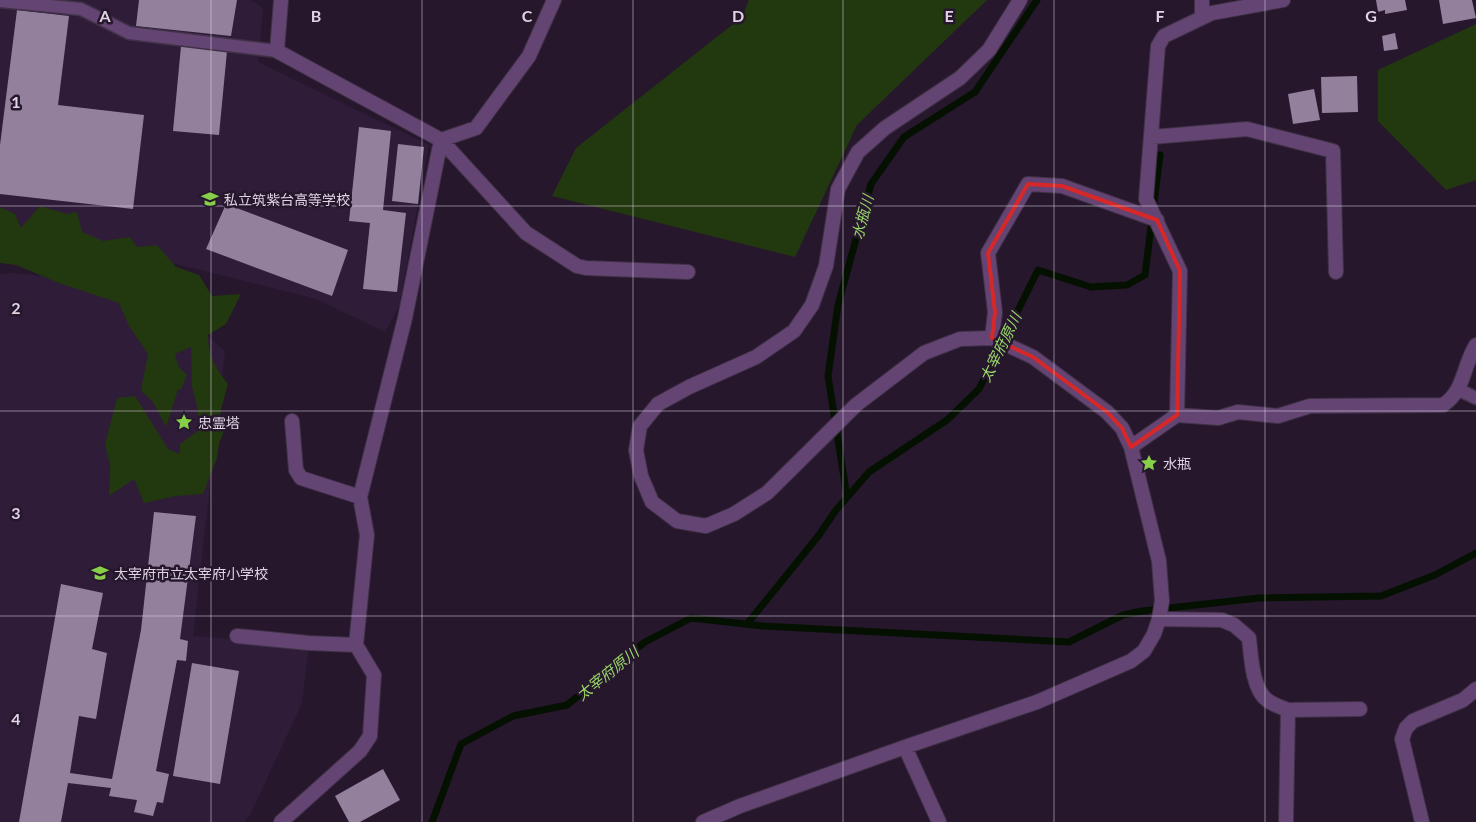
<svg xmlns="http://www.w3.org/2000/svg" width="1476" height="822" font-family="Lato,'Noto Sans JP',sans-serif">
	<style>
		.built { fill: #2f1c39 }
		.green { fill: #22380e }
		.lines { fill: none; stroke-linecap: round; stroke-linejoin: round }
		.stream { stroke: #051100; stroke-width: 7 }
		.building { fill: #93809d }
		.service-casing { stroke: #403146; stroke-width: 15 }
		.minor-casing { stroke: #403146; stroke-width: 16 }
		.service { stroke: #634473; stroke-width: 12 }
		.minor { stroke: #634473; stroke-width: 14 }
		.marked { fill: none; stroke: #d62828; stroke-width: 4; stroke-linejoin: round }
		.grid { fill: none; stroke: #ded4e3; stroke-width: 1; stroke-opacity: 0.55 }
		.labels { text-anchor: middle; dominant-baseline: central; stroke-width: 5; stroke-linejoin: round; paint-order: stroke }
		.poi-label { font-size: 14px; fill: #ded4e3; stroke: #26172d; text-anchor: start }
		.water-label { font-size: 15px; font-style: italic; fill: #99d768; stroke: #26172d }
		.grid-label { font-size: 16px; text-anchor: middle; font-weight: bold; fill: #ded4e3; stroke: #26172d; stroke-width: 5; stroke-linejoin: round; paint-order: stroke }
	</style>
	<rect width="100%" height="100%" fill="#26172d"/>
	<path class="built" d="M0,0H251L263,8L258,62L429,145L399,307L385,332L316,299L160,260L0,257Z
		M14,273L121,284L174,306L225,351L193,636L309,645L302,703L250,815L244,822H0V274Z"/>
	<path class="green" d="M749,0H987L857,125L795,257L552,196L576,148L742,17Z
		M1476,24V180L1446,190L1378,121V70Z
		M40,206L67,214L77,212L82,232L103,241L130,237L137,247L157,245L176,267L199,275L212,296L241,294L226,324L208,335C208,356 215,367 228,384L220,413L227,423L219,444L217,458L203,494L176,496L144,503L134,479L109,496L110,465L105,444L117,398L135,396L168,449L180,454V444L198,431V410L192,387L191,347L175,354L178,366L187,375L181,389L178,390L166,427L153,402L141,390L148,354L129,326L119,303L59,283L16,265L0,263V207L15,214L21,228Z"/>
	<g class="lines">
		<path class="stream" d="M847,497L828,376L838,305L871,184L904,137L975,92L1037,0
			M747,624L819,535L836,510L869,472L947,420L979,389L1038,270L1091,287L1127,285L1145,275L1160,155
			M432,822L461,744L513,716L567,705L645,642L691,618L763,626L1069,642L1123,615L1142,611L1259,598L1381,596L1435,575L1476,553"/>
	</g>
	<path class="building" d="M139,0H237L231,36L136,26Z
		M1376,0H1405L1407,10L1385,14V10L1378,12Z
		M1439,0H1472L1476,18L1443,24Z
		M17,10L69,16L58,105L144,115L133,209L0,194V145Z
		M1395,33L1398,49L1384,51L1382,36Z
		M181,46L227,51L219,135L173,131Z
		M1357,76L1358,112L1322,113L1321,77Z
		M1314,89L1320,120L1293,124L1288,94Z
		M359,127L391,131L383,210L406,213L397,292L363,289L370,223L349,221Z
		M398,144L424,147L418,204L392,201Z
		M226,204L348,250L332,296L206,249Z
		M154,512L196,516L180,639L188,641L186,661L177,660L156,771L169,774L163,803L157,802L153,816L134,812L137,800L109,796L111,788L68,783L61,822H19L61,584L103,593L92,649L107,653L96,719L79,716L70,773L112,779L141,630Z
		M192,663L239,671L220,784L173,776Z
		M383,769L400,800L360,822H349L335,796Z"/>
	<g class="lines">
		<g class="service-casing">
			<path id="service" d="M0,1L81,9L129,33L277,51
				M1459,390L1476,398"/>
		</g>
		<g class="minor-casing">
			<path id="minor" d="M281,0L277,51L441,140L526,233L577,266L586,268L688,272
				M1202,0V16
				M1152,137L1247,129L1333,151L1336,272
				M992,338L995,312L988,253L1028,184L1062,186L1157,220
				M1177,415L1180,271L1146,199L1158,46L1164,36L1212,13L1283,0
				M292,421L296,470L301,478L360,497
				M1131,447L1177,415L1218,418L1238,412L1278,416L1310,406L1443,405C1465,391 1463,365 1476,345
				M1159,619L1222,620L1234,625L1249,638C1251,655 1252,689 1267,700C1273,705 1281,707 1288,710L1360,709
				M237,636L309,643L356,645
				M905,747L939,822
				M281,822L360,751L370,736L374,675L356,645L367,535L360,497L405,318L441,140L476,128L529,56L554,0
				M703,822L740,806L905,747L1037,702L1131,661L1144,651L1154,634L1159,619L1162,601L1159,561L1131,447L1122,428L1107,412L1033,357L992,338L960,339L924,353L856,405L767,493L734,514L706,526L677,521L652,502L641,476L636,450L640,426L658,404L689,387L756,357L794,331L812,305L826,266L838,189L858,152L885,128L960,78L989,50L1020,0
				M1286,822L1288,710
				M1422,822L1402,739L1406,728L1413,721L1463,700L1476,689"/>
		</g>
		<use href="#service" class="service"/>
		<use href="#minor" class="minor"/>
	</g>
	<path class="marked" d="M1028,184L1062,186L1157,220L1180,271L1177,415L1131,447L1122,428L1107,412L1033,357L992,338L995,312L988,253Z"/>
	<path class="grid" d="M211,0V822M422,0V822M633,0V822M843,0V822M1054,0V822M1265,0V822M0,206H1476M0,411H1476M0,616H1476"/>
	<defs>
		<g id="school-bare" transform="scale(1.35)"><path d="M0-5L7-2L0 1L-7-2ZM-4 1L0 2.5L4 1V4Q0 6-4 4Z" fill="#88cf49" stroke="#26172d" stroke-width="2.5" paint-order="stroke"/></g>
		<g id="sight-bare" transform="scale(1.35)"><path d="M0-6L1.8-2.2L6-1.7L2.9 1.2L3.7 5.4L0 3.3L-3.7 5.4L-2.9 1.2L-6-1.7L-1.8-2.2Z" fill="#88cf49" stroke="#26172d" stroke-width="2.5" paint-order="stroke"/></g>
	</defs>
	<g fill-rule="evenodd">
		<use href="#school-bare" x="210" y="199"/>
		<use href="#sight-bare" x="184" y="422"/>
		<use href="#sight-bare" x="1149" y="463"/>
		<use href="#school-bare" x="100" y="573"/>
	</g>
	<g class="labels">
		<g class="poi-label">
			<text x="224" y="199">私立筑紫台高等学校</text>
			<text x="198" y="422">忠霊塔</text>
			<text x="1163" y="463">水瓶</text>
			<text x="114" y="573">太宰府市立太宰府小学校</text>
		</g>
		<g class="water-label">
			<text transform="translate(862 217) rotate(-75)">水瓶川</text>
			<text transform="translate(1000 347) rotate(-64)">太宰府原川</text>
			<text transform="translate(607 673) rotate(-39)">太宰府原川</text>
		</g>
	</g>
	<g class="grid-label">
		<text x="105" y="22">A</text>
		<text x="316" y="22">B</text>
		<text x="527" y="22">C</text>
		<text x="738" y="22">D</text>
		<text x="949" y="22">E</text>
		<text x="1160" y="22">F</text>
		<text x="1371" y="22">G</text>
		<text x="16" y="108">1</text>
		<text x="16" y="314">2</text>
		<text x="16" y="519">3</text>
		<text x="16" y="725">4</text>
	</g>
</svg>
